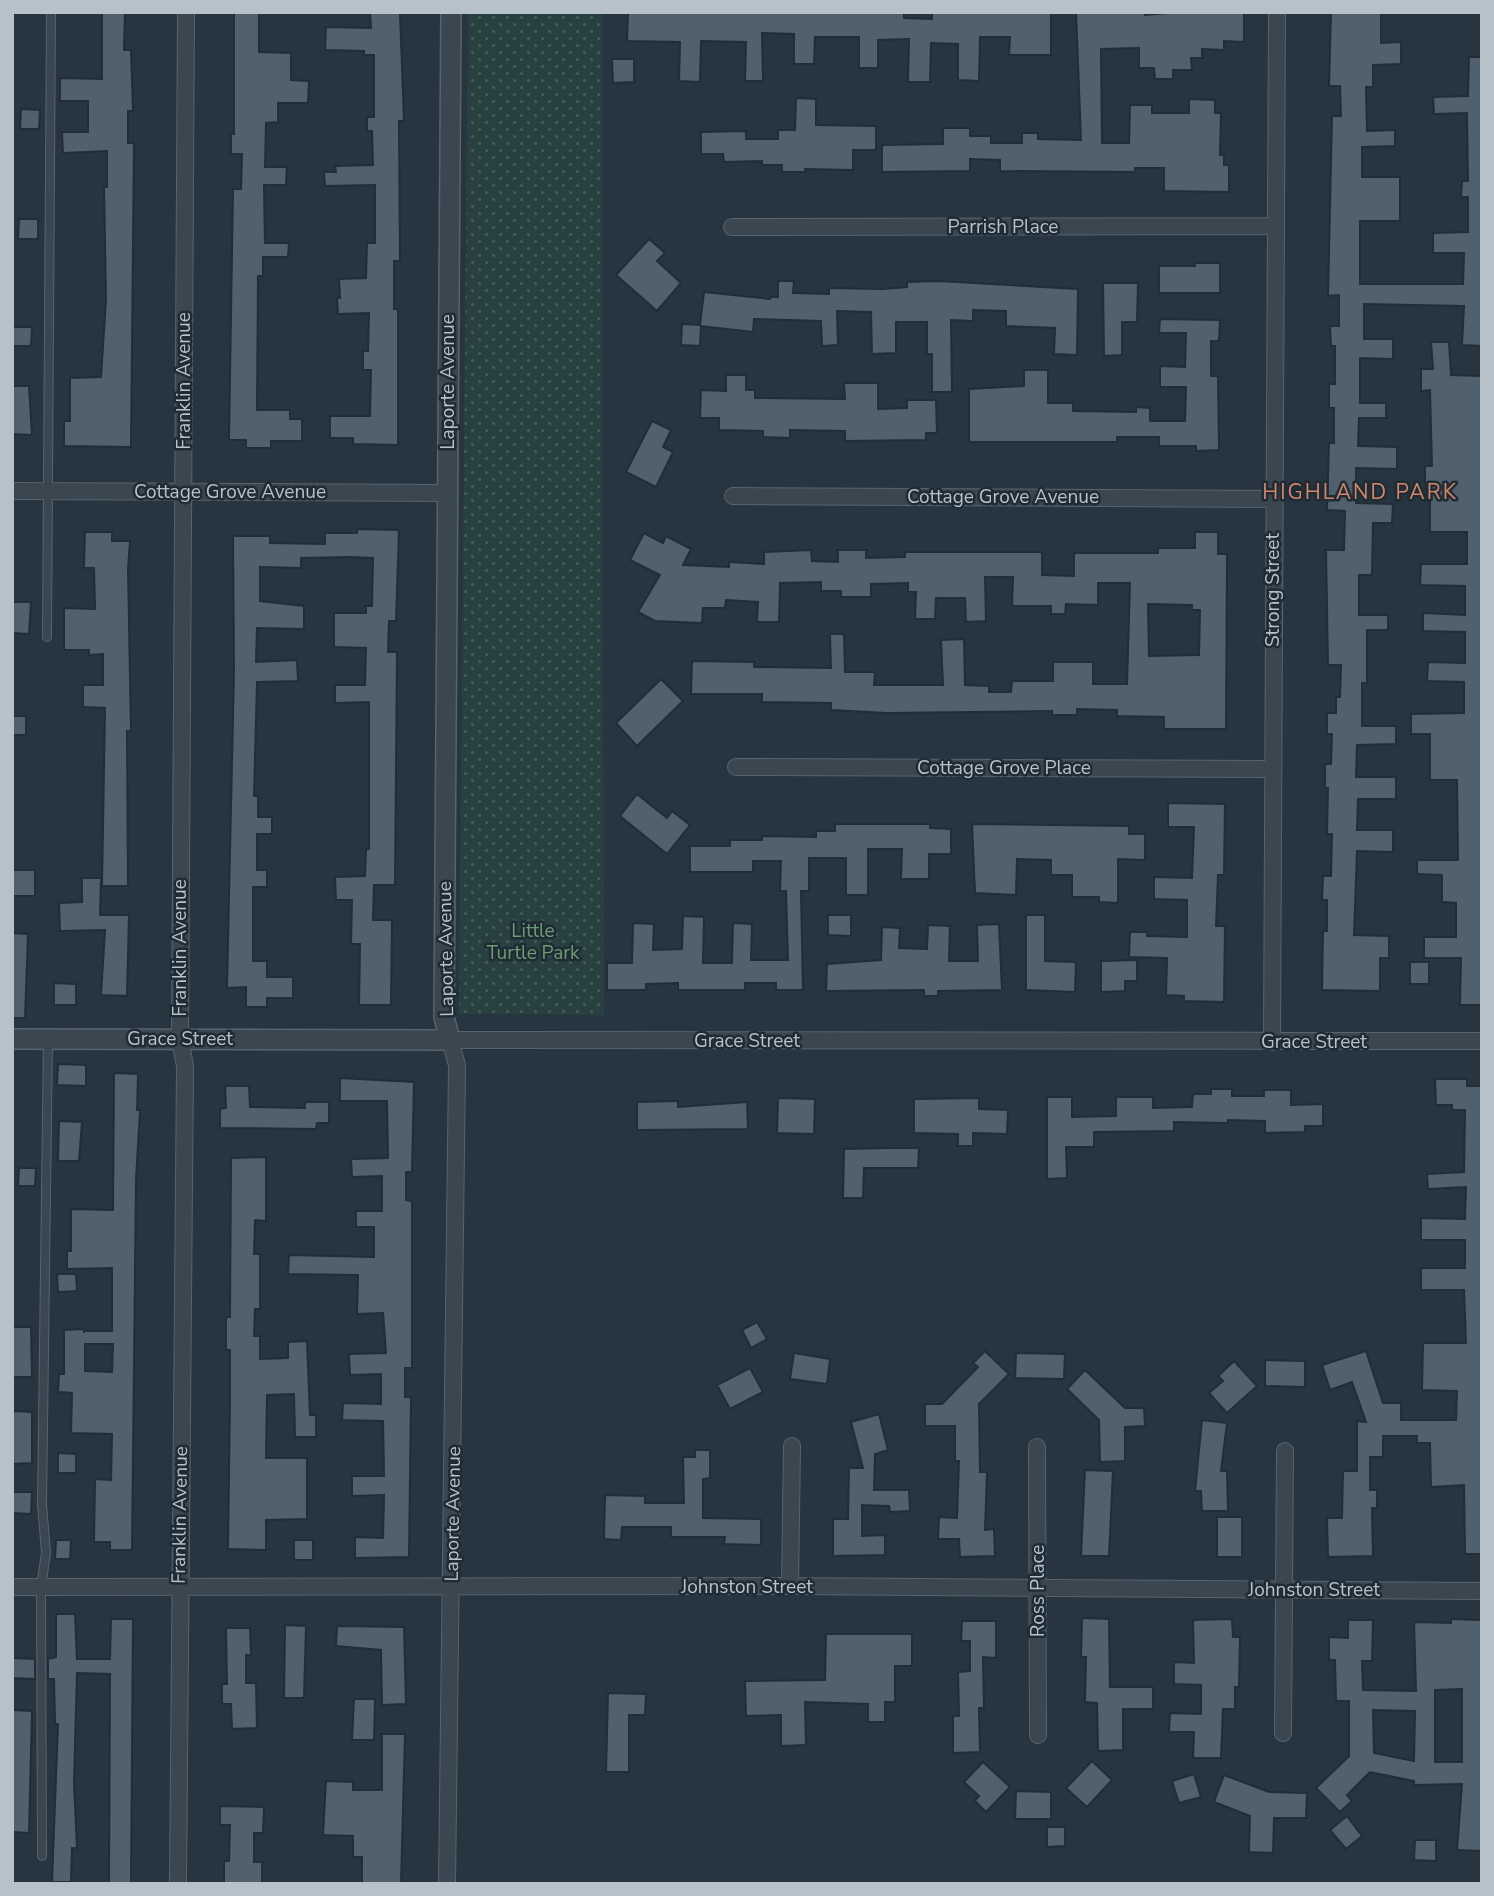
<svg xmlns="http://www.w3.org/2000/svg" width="1494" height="1896" font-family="'Nunito Sans',sans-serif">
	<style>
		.park { fill: url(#park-dots) }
		.building { fill: #51606d; stroke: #212d37; stroke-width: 2; fill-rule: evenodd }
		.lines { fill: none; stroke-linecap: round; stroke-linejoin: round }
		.service-casing { stroke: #58646d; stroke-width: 10 }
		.minor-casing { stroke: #58646d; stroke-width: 18 }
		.tertiary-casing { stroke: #58646d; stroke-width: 22 }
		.service { stroke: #3a4650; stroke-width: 8 }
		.minor { stroke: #3a4650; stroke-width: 16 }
		.tertiary { stroke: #3a4650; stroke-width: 19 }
		.labels { text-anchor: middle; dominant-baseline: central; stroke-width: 5; stroke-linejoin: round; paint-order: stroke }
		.street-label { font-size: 19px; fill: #b6c1ca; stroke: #1f2b35 }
		.park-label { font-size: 19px; fill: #6e9b71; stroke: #1f2b35 }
		.neighbourhood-label { font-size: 21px; letter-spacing: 2px; fill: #d48668; stroke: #1f2b35 }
	</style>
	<defs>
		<pattern id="park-dots" width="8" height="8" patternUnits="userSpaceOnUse" patternTransform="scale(1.75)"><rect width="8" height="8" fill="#284140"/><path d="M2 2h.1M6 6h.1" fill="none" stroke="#455b5a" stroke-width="1.8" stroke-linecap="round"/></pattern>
	</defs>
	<rect width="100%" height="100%" fill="#263540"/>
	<path class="park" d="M468,12H602L604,1015L459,1014Z"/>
	<path class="building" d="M102,12H125L124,50H131L133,111H128V143H134L131,447L64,446V421H70V378L101,377L106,299L104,187H107V151L63,153L62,132H88V101H60V78L102,79Z
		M234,12H259V52L291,53V80L309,81L308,103H278V122L266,123L265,167H287L286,185H264L265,243H289L288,257H263V276H258L257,410H290V419H302V441H271V448H246V440H229L233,189H241L242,154H231V134H234Z
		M370,12H400L404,121H399L400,261H394V309H398V445L353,444V438H330V416H370L371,370H363V351H368L369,313L338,314L337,298H340L339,279L366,278L367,243H375V185L325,186L324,172H336L335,166L373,165L372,131H367V117H374V55H364V51L325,50L326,27L371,28Z
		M904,12V18L932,19V12H1051V55H1009L1010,37H980L979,81L958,80V44L931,43L930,82H908L909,39L878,40V68H859V37H815L814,64H794V34L762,33L763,81H745L746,42L701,41L700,82L679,81L680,42L627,41L628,13Z
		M1076,12H1145V15L1180,12L1244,13V42L1224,41V50L1202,49V58H1191L1192,70H1173V79H1155L1154,68H1139V48L1101,49L1102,143H1129L1130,105H1152V113H1189V99L1215,100V113H1221L1220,155H1224V165H1229V192L1164,191V168H1135V172L1000,171V160L970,159V171L882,172V145L943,144V128H970V136H991V143H1022V133H1038V139L1081,140Z
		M1331,12H1381V43L1401,42V64L1373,65V87H1366L1367,131L1395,130V146L1362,147V177H1400V221H1360V284H1463L1464,253H1433V233L1468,232V197H1461L1462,181H1468L1467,113L1434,114L1433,97L1468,96L1469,57H1482V346L1462,345L1464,306L1364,304V339H1393V359L1360,358V403H1386V418H1359L1358,446L1397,447V469L1356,468V503L1393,504L1392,523H1373L1372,575H1359V615H1388V630H1367V683H1362V726H1396V744L1357,745L1356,777H1396V799H1358L1357,830H1393V852L1357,851L1354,935L1389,936V958H1380V991L1322,990L1323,931H1327V900H1322L1323,876H1331L1332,834H1327L1328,788H1325V764H1331L1332,734H1327V713H1336V697H1340L1341,665H1328L1326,550H1344L1345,511L1327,510L1329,443H1334V408H1329V384H1335V346H1331L1330,326H1339V295L1328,296L1332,116H1341L1340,86H1329Z
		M612,59H634V82L613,83Z
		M796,98L816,99V125L876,126V150H853V170L805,169V172H782V165H762V161L724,162L723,154H701V132L746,131V139H778V130H795Z
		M21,109L40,110L39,129H20Z
		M19,219H38V239H18Z
		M649,239L665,253L657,261L681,283L657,311L616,275Z
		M1195,263H1220V293H1159V266H1195Z
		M778,281H794L793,293L829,294V288L883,289L907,287V282L939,281L1078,289L1077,355L1054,354L1055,328L1006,326V311L973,310V321L951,320L952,392H932V354H927V322H896V353L872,354L871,312L837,311L838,345L822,346L821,321L754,319L753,332L701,326L700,346L681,345L682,324L700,325L704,292L770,299L771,297H778Z
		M1103,283H1138L1137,322H1122V355L1104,356Z
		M1160,319L1220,320L1219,341H1211V376H1218L1219,450L1196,451V446H1159V437H1117V442H969V389L1024,386V370H1048V403H1073V411L1136,412V407L1150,408V421H1185L1186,387H1160V366L1185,367L1186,333H1159Z
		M12,327H32L31,346H12Z
		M1431,342H1449L1451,375L1482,376V1005H1460L1461,958H1424V937H1456V903L1442,902V875L1417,874V860H1458L1457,780H1430V734H1411V714L1464,713V682L1427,681L1428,662L1465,663V632L1423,631V613L1465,615V586L1420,585L1421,564H1467V532H1430V489H1425V466H1432L1430,390L1421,391V369H1433Z
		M726,375H746V390H755V398L845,399L844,383H878V409L907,408V400H936L937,433H926V440L845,441V431L790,430V438L763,437V431L719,430V418H700L701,390L726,391Z
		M12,386H29L32,435L12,434Z
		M652,421L671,430L663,447L673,452L656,487L626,472Z
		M357,529L399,530L396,621H389L388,652H397L395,885H374L373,920H392L391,1005H359L360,944H351L352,900H336L335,877L365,876L366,849H369V702L335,703V685H365L366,648L334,647V613H366V606H372L373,558L349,557L301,558V568L260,567V601L304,606V629L257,628L256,662L297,660L298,681L257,682L254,796H258V817H272V834H257V870H267V887H253V961H267V977H293V998H267V1007H246V987L227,988L234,670L233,536H270V543L325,544V533H357Z
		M85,532H112V541H130L128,569L131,731H127L128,886H102L105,708L83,707V685H103V654L89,655V650H64V608L95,609L94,568H84Z
		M1195,532H1218V554H1227L1226,729H1164V717L1117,716V710L1077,709V715H1052V711L886,713L831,710V703L762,702V694H691L692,661L754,662V667L831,668L830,634H844L845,672H875L874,685H943L941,640L964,639L965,685L989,686V692H1011L1012,681H1053V662H1093V684H1127L1130,583H1098V605L1066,604L1065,614H1051V606H1012L1013,577H985L986,621L966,622L965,598H936L935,619H915L916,592H908V583L871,584V597H841V591H821V582L780,583L779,622H757L758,602L726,600L725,608H703L702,623L655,621L638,612L660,575L630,560L644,533L663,543L666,536L691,549L683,565L729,567V562L764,564V552L811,550L812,561L838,562V550H866V558L905,557V552H1042V575L1074,576V553H1158V548H1195ZM1148,604L1192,605V610H1200L1199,655L1149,656Z
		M12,602H31L29,634L12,633Z
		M661,679L683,701L637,746L616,723Z
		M12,716H26V735H12Z
		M637,794L667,818L672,811L690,825L667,854L620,816Z
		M1168,803L1225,804L1224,875H1218L1216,926H1225L1224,1002L1184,1001V996L1166,995L1167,958L1129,957L1130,932H1147V936L1187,937V900L1154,899V877L1192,878L1194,827H1168Z
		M835,824H930V828L951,829V854H929V879H901L902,849H868V895H846V858H809V891H801L803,990H776V983H745V990H678V983L646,984V990H607V963H632L633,923L654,924L653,950L682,949L683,916L704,917L703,963H732L733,923L752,924L751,960H788L786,891H780L781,861H753V872H690V846H730V840H762V836L816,837V831H835Z
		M972,824L1129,826V834H1145V860L1118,859V903L1099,902V897H1072V875H1051V860L1017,859L1016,895L975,893Z
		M12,870H35V896H13Z
		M82,878H101L100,915H129L127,996L101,995L105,930L60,931L59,903L82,902Z
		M828,915H851V936L828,935Z
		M1026,915H1045V961L1076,962L1075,992L1026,990Z
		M999,924L1002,990L938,991V996H924V990L826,991L827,964L881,960L882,927L900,928L899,948L927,949L928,925L950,926L949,961H978L977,925Z
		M12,933L28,934L25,1018H12Z
		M1137,960V981H1125V991L1101,992V961Z
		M1410,962H1429V984H1410Z
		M54,983L76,984V1005H54Z
		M58,1064L86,1065V1086L57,1085Z
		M114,1073L138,1074L137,1110H140L136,1180L132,1550H110V1542H94L95,1479L111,1480L112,1434L71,1433L72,1393L58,1392L59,1374H64V1330L84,1329V1333V1331H112V1268L67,1269V1251H71V1209L113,1210ZM85,1344H113L112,1372L85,1371Z
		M340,1078L414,1082L412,1172H406V1200L412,1201V1368H405V1397H411L409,1557L355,1558V1537L383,1538L384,1495L352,1496V1476H384L383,1421L342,1420L343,1403L381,1404V1374L350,1375L349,1354L386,1353L383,1313L357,1314L358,1275L288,1274L289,1255L374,1257V1227H356V1211H382V1176L352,1177L351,1159L388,1158L387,1101H340Z
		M1435,1079H1467V1086H1482V1554H1465L1464,1485L1431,1487L1430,1443H1417V1436H1383V1457H1370V1490H1377V1508H1372L1373,1556L1328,1557L1327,1518H1342L1343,1471H1357V1421L1366,1422L1352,1382L1330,1390L1322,1365L1366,1351L1383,1403H1401V1420H1456L1457,1391L1422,1390L1423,1343H1466L1464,1290H1421V1268H1465V1240H1421V1218L1465,1219L1466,1187L1428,1189L1427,1174L1464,1172L1465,1110H1452V1105H1436Z
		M225,1086H249L250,1107L305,1108V1102H329V1123H317L316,1129L220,1128V1109L226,1108Z
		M1211,1089H1232V1096H1264V1090H1291V1105L1323,1104V1126H1305V1132L1265,1133V1121L1228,1120V1123L1174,1122V1131L1094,1132V1147H1066L1067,1178L1047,1179V1097H1072V1117L1116,1116V1097H1153V1108L1192,1107L1193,1094H1211Z
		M778,1098L815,1099L814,1134L777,1133Z
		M979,1098V1109L1008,1110L1007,1134L973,1133V1146H958V1134L914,1133V1099Z
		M678,1101V1107L747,1102L748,1129L637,1130V1102Z
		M59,1121L82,1122L79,1161H58Z
		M888,1148H919L918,1168H864L863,1198H843L844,1149Z
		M266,1157V1221L255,1220L254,1254H260V1309H255L254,1336H260V1359L288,1358V1342L307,1341L310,1415H316V1437H295L294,1394L267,1395L266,1458H307V1519L266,1520V1550L228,1549L230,1399V1350H226V1317H230L231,1158Z
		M19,1168H36L35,1186H18Z
		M57,1274H76L77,1291L58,1292Z
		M757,1322L767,1339L751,1348L742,1330Z
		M12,1327H31L32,1377H12Z
		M985,1351L1009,1374L979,1404L980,1472H987L985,1530L994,1529L995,1556L960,1557L959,1539H938L939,1517L957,1518L959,1461H955V1426H925V1404H942L978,1367L973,1363Z
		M794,1353L830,1359L827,1384L790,1379Z
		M1016,1353L1065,1354L1064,1379L1015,1378Z
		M1265,1360L1305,1361V1387L1265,1386Z
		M1234,1361L1257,1386L1227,1413L1209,1393L1223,1381L1218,1376Z
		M750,1368L763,1392L730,1409L717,1385Z
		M1085,1370L1125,1408H1144L1145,1426L1125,1427V1461L1100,1462L1099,1420L1067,1389Z
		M13,1411L32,1412V1463L12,1464Z
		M879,1414L888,1450L875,1454L874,1490H909L910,1511L890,1512L889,1506L862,1505V1536L885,1535V1555L833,1556V1519H848L849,1468H863L851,1422Z
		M1202,1420L1227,1423L1221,1471H1227L1228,1511H1202L1201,1491H1195Z
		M695,1450H710V1478L703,1479V1518L761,1519V1545L724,1544L725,1537H671V1527H622L621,1540L604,1539L605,1495L645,1496V1503H684L683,1457H695Z
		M58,1453L76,1454V1473H58Z
		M1085,1470L1113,1471L1109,1556H1081Z
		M12,1492H32L31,1514L12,1513Z
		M1217,1517H1242V1557H1217Z
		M56,1540H71L70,1559H55Z
		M294,1540H313V1560H294Z
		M56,1614H75L77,1659H110L111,1619H133L131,1884H109L110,1674L77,1673L74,1783L77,1848H72L71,1882H52L58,1724H55L54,1679H48V1659L56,1657Z
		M1082,1618L1109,1619L1110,1687H1153V1709H1123V1750L1098,1751L1097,1703L1085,1702L1086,1657H1081Z
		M1232,1619L1233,1637H1240L1239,1687H1235V1709H1223L1221,1758H1193L1194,1732H1169L1170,1713L1201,1714V1685L1174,1684V1662L1194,1663L1193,1620Z
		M1451,1619L1482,1620V1851L1457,1850L1462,1784L1414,1785V1781L1370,1772L1347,1795L1352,1801L1340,1812L1316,1788L1349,1756V1701H1336L1335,1660H1329V1637L1348,1638V1620H1373L1372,1661H1362L1363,1690L1416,1691L1414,1622L1451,1623ZM1462,1689V1762H1435V1690ZM1373,1710L1415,1711L1414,1761L1374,1753Z
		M962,1621H996V1658L983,1657L984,1708H979L980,1752L953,1753V1716H959L958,1672L970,1671V1641H961Z
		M285,1625L306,1626L304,1698H284Z
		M337,1626L404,1627L406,1704L382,1705L381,1650L336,1646Z
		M226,1628H250L251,1655H246V1683H256L257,1728L232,1729L231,1704H222V1684H227Z
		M826,1634H912V1666H895V1702H885V1722H868V1704L805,1702L806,1745L781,1746V1715L746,1716L745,1681L825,1680Z
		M12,1658L35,1659V1679L12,1678Z
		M608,1693L646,1694L645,1715H629V1772H606Z
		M354,1699H375L374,1740H352Z
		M12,1710L32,1711L29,1833L12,1832Z
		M382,1734H405L401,1884H362V1857H353V1836L323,1835L326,1781L353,1782V1790H382Z
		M1092,1761L1112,1780L1087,1807L1066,1788Z
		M983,1762L1010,1787L986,1812L975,1801L979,1796L964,1782Z
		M1194,1774L1201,1797L1179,1803L1172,1781Z
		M1224,1775L1269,1792L1307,1793L1306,1818H1274L1273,1853L1249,1852L1250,1816L1214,1802Z
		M1016,1791L1051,1792V1819H1015Z
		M220,1806L264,1807L263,1833H254V1862H262V1884H224V1861H229L230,1825H220Z
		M1347,1816L1362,1836L1346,1849L1330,1830Z
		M1047,1827H1065V1846L1047,1847Z
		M1415,1840H1436V1861L1414,1860Z"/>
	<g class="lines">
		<g class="service-casing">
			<path id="service" d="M47,637L51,12
				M42,1856L41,1587L46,1553L42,1504L48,1039"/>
		</g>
		<g class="minor-casing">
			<path id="minor" d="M732,227L1275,226
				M12,491L447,493
				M733,496L1273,499
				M736,767L1271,769
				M1272,1042L1277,12
				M1037,1447L1038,1735
				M790,1586L792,1446
				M12,1587L790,1586L1482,1591
				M1283,1733L1285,1451
				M178,1884L185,1066L180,1039L186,12
				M447,1884L457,1065L450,1040L1482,1041"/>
		</g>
		<g class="tertiary-casing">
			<path id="tertiary" d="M12,1039L450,1040L444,1017L451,12"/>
		</g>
		<use href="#service" class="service"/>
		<use href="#minor" class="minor"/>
		<use href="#tertiary" class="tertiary"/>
	</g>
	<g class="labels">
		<g class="street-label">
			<text x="1003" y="227">Parrish Place</text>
			<text transform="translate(184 381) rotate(-90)">Franklin Avenue</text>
			<text transform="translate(448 382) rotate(-90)">Laporte Avenue</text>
			<text x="230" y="492">Cottage Grove Avenue</text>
			<text x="1003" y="497">Cottage Grove Avenue</text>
			<text transform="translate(1273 590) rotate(-90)">Strong Street</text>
			<text x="1004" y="768">Cottage Grove Place</text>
			<text transform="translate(180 948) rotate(-90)">Franklin Avenue</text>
			<text transform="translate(446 949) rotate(-91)">Laporte Avenue</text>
			<text x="180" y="1039">Grace Street</text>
			<text x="747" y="1041">Grace Street</text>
			<text x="1314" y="1042">Grace Street</text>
			<text transform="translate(453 1514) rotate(-89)">Laporte Avenue</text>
			<text transform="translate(180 1515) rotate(-89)">Franklin Avenue</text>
			<text x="747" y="1587">Johnston Street</text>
			<text x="1314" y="1590">Johnston Street</text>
			<text transform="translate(1038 1591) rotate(-90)">Ross Place</text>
		</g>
		<g class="park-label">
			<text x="533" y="931">Little<tspan x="533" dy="22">Turtle Park</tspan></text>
		</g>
		<g class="neighbourhood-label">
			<text x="1360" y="492">HIGHLAND PARK</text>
		</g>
	</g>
	<rect width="1494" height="1896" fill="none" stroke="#b6c1ca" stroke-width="28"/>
</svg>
